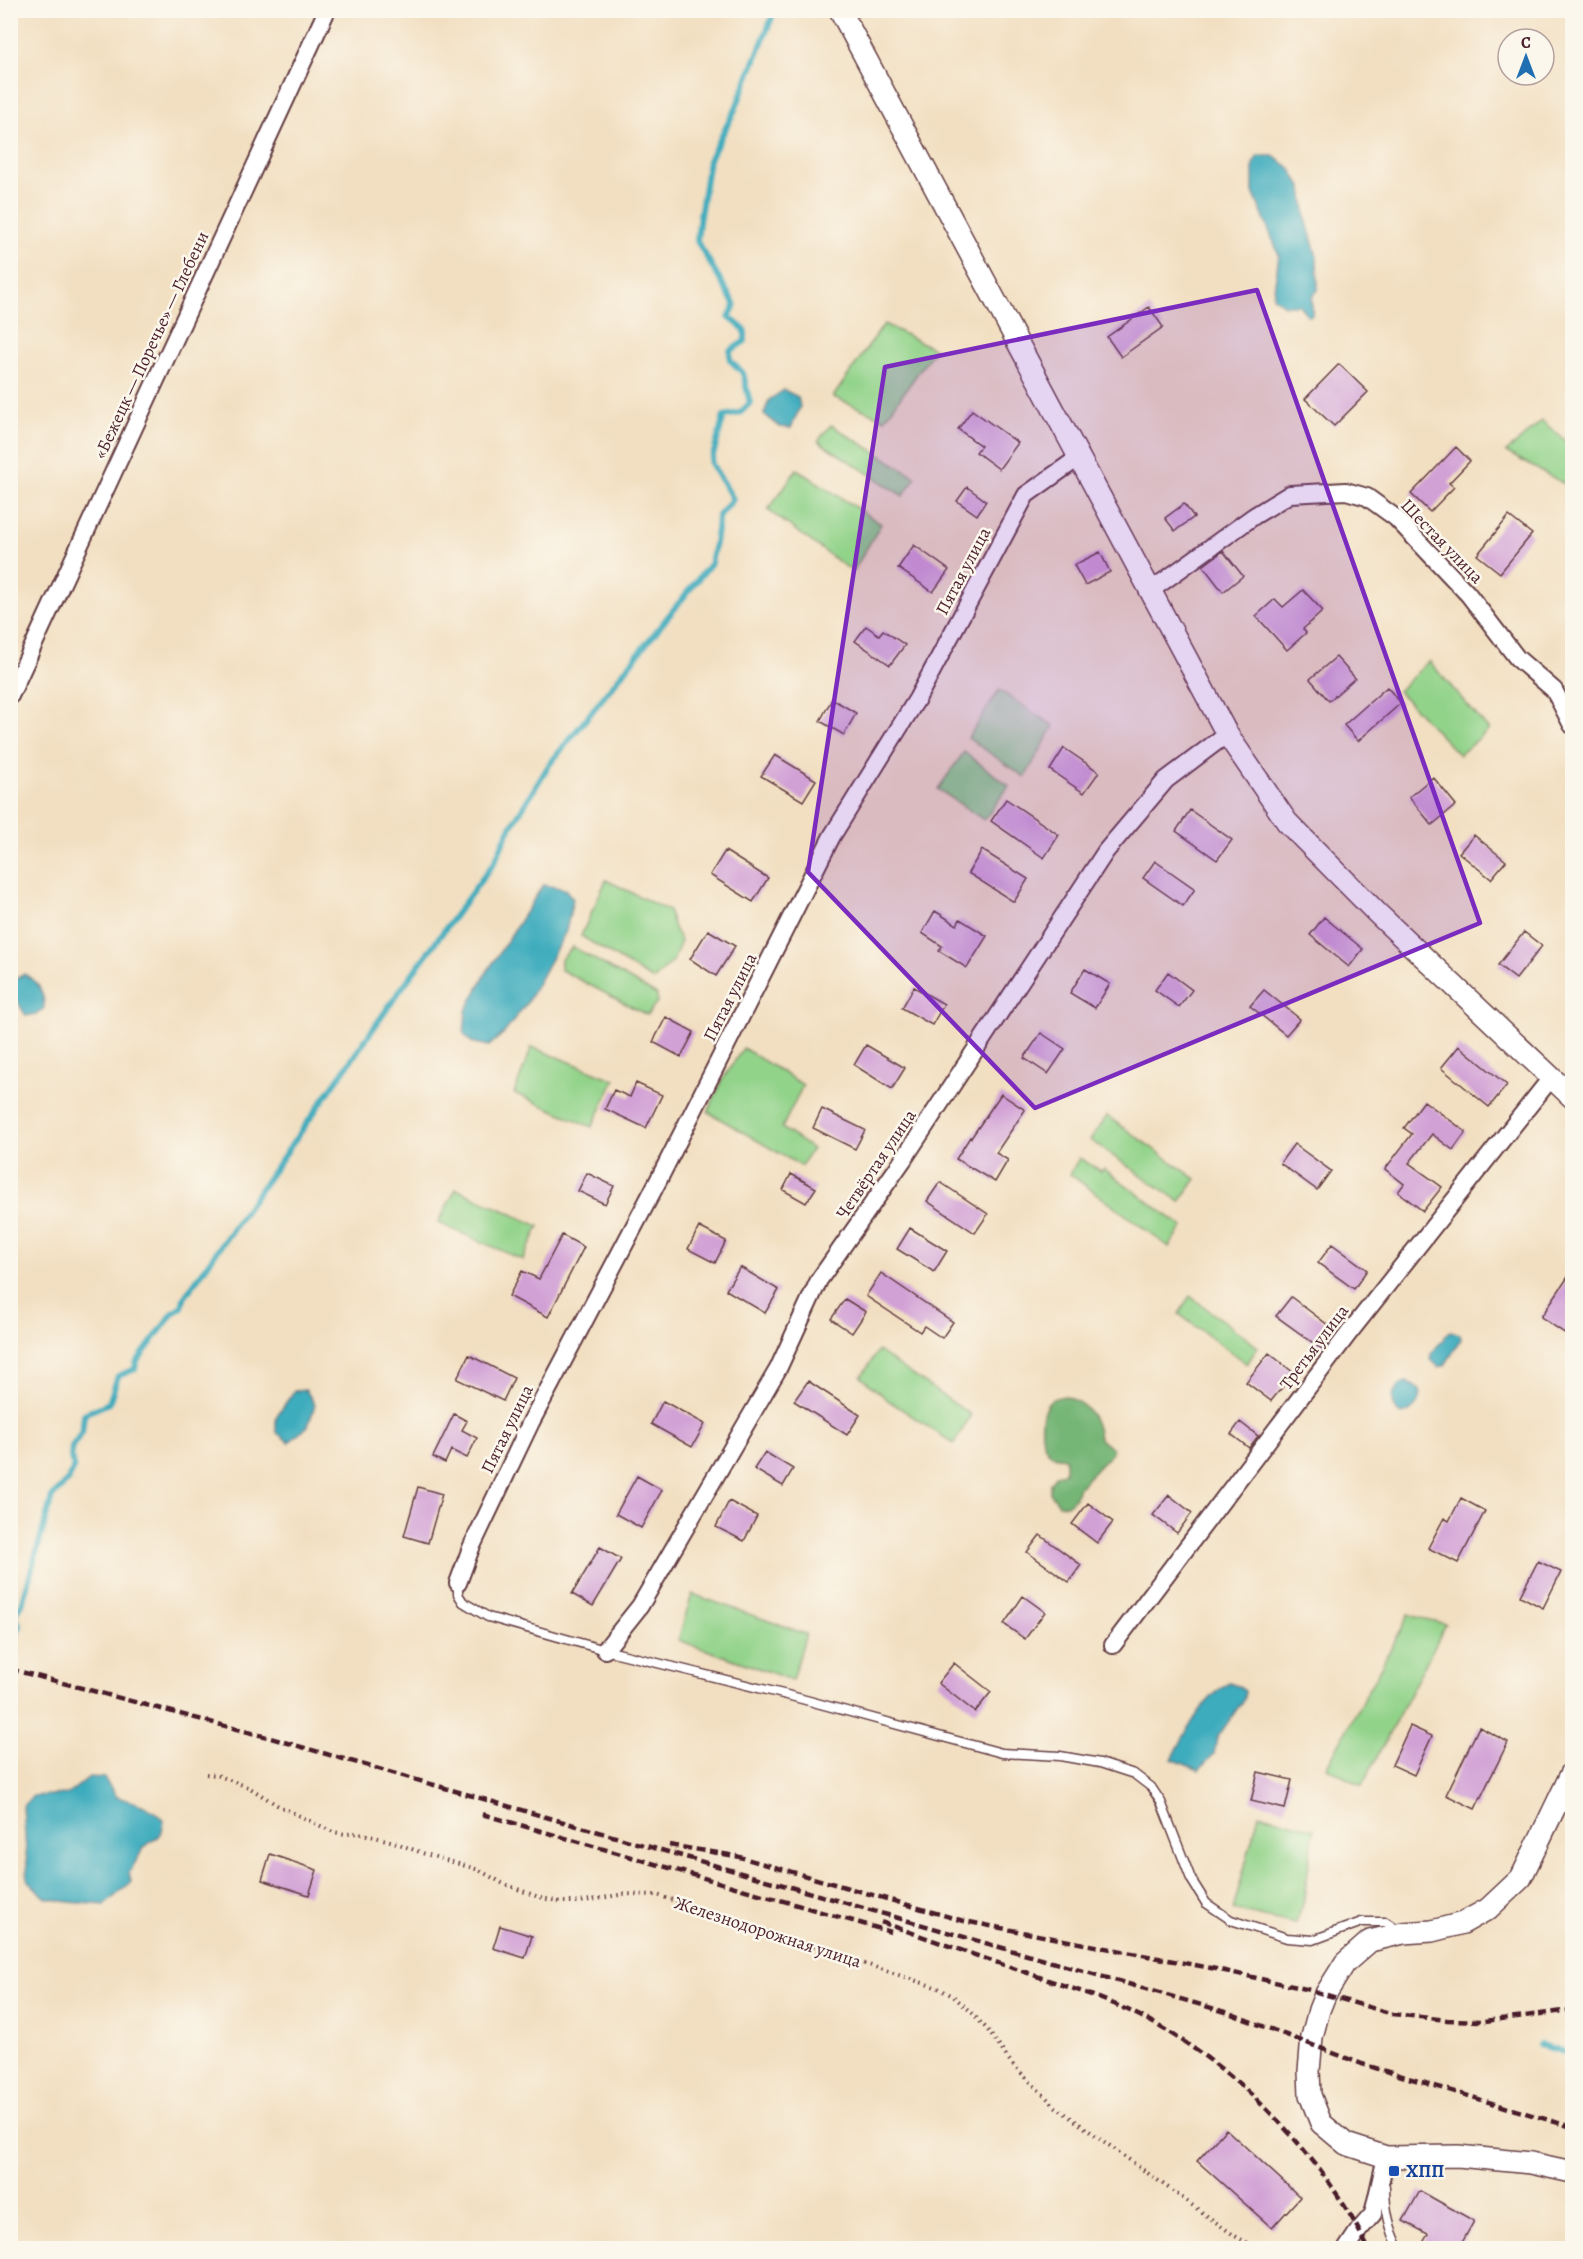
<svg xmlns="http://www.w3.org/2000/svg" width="1583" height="2259" font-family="Alegreya,serif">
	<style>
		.green { fill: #92d38a; stroke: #6e795a; stroke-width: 1.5 }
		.forest { fill: #75b576; stroke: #606a50; stroke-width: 1.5 }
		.water { fill: #3eacbd; stroke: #446674; stroke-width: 1.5 }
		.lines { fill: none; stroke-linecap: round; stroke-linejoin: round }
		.stream { stroke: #3eacbd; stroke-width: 6 }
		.building { fill: #d1a0d5 }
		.service-casing { stroke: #633c42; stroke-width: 11 }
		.minor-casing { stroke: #633c42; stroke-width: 20 }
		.tertiary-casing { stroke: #633c42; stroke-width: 24 }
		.path { stroke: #633c42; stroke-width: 4; stroke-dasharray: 1.5 4.5; stroke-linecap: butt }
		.service { stroke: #fff; stroke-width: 8 }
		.minor { stroke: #fff; stroke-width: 16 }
		.tertiary { stroke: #fff; stroke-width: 21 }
		.rail { stroke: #4a1f2b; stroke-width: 4.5; stroke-dasharray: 9 4.5; stroke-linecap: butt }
		.marked { fill: #7b2cbf; fill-opacity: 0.2; stroke: #7b2cbf; stroke-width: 4.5; stroke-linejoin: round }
		.transit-dot { fill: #1a4fb4; stroke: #fbf7ec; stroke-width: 2 }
		.labels { text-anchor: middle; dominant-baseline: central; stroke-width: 5; stroke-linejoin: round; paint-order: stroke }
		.street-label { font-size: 18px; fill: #4a1f2b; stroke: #fbf7ec }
		.transit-label { font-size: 18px; font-weight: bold; fill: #164399; stroke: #fbf7ec; text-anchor: start }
	</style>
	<rect width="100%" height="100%" fill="#fbf7ec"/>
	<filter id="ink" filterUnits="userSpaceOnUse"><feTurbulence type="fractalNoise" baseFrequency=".0167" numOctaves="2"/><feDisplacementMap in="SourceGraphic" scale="12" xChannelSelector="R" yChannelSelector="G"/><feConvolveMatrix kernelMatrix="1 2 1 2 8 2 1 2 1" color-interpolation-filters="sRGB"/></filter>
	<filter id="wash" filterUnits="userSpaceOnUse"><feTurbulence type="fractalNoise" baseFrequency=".008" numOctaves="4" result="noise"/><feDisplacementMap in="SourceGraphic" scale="24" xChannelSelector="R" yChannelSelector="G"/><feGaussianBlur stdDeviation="1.35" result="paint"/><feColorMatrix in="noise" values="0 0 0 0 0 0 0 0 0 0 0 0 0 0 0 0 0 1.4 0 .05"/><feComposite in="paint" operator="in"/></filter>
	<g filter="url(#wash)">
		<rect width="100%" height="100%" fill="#f2dfc1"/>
		<path class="green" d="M884,324L935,349L885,419L833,397Z
			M1542,421L1572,446V488L1506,452Z
			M831,425L916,477L903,496L818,441Z
			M797,469L881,524L853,572L768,510Z
			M1429,661L1489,730L1459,755L1398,691Z
			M999,690L1054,726L1025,777L968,738Z
			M964,752L1009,786L984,820L938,789Z
			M606,880L669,911L674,928L681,941L673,961L653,980L581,936Z
			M573,947L657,995V1003L647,1015L561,970V959Z
			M532,1047L615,1080L592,1127L514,1093Z
			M743,1048L803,1085L782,1128L812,1149L801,1166L708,1112L721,1082Z
			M1107,1116L1196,1179L1180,1202L1090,1140Z
			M1079,1158L1101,1171L1104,1169L1183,1227L1169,1247L1070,1174Z
			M456,1189L539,1226L523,1260L438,1223Z
			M1190,1296L1258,1347L1247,1364L1179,1314Z
			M878,1351L971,1415L954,1444L889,1401L861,1377Z
			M692,1594L806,1634L792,1680L678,1640Z
			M1409,1615L1446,1624L1362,1786L1326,1768Z
			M1259,1814L1314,1829L1303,1905L1295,1924L1233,1910Z"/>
		<path class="forest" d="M1065,1396C1087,1404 1096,1416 1099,1438L1112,1449V1453L1079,1487L1076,1497L1067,1505L1059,1504L1050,1493V1483L1056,1475L1065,1473V1458C1059,1457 1052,1457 1048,1451C1039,1440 1039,1409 1051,1400C1055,1397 1061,1397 1065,1396Z"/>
		<path class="water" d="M1258,156H1273L1290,168L1302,188L1306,219L1317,257L1318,290L1312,297V315L1308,316L1299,305H1284L1273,297L1279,255L1253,192V164Z
			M784,390L798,397L800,407L791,428L780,427L764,414L769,400Z
			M543,885L565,889L573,899L566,931L528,1001L505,1032L489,1046L471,1042L464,1034L466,1011L485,975Z
			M24,974C38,982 44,990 44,1008L36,1014L26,1016L11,990V982Z
			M1451,1331L1460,1334L1461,1339L1445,1365L1439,1367L1430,1360L1431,1354L1448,1333Z
			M1407,1382L1419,1389L1421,1394C1419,1404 1412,1413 1401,1415C1389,1406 1390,1385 1407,1382Z
			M306,1390L315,1405L308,1426L289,1442L276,1432V1417L294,1391Z
			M1229,1683L1241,1687L1245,1691L1244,1699L1217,1738L1214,1754L1199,1770L1172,1759C1187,1730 1201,1700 1229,1683Z
			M89,1777L104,1778L117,1797C135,1803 152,1805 164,1822C161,1842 156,1835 145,1847C139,1854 134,1865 129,1873L131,1882L105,1905L68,1902L46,1898L28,1881L23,1806L33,1796L68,1794Z"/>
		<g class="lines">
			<path class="stream" d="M11,1647L20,1626L14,1614L22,1604L52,1497L68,1480L74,1467L71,1457L72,1446L82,1433L84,1414L109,1403L118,1376L135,1369L136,1363L173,1313L182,1307L184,1298L399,992L495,861L509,830L549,765L711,563C714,547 718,532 718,517L733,499L711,463L724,416L740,413L750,403L743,373L730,360V351L745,341V330L729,317L735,305L697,241L699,222L709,160L735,110L775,10
				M1540,2045L1572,2054"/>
		</g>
		<g id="blocks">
			<path class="building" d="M1149,307L1163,327L1121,357L1107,337Z
				M1339,364L1368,392L1334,426L1305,399Z
				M972,410L1018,443L999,469L976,452L981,446L958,429Z
				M1456,447L1470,461L1449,483L1454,487L1430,512L1411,494Z
				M967,487L986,501L977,515L957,501Z
				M1184,504L1194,517L1175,531L1165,518Z
				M1509,516L1532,534L1500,573L1477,555Z
				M914,545L949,570L933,592L898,568Z
				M1223,551L1243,576L1223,592L1203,566Z
				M1100,552L1110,572L1085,585L1074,565Z
				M1303,590L1323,611L1303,629L1306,633L1287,650L1256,616L1275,599L1283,607Z
				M866,626L879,635L883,630L905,645L890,665L855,641Z
				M1336,657L1355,678L1329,701L1310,679Z
				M1387,687L1401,703L1358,741L1344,725Z
				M832,699L856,713L844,735L820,721Z
				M1064,748L1099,772L1084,793L1050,770Z
				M775,755L816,780L803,801L761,776Z
				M1433,777L1456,805L1432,825L1409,797Z
				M1006,799L1059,835L1044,858L991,821Z
				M1190,810L1232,840L1217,860L1176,831Z
				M1474,835L1506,861L1491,879L1459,853Z
				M982,850L1028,879L1014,902L968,873Z
				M725,851L768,878L753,902L710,875Z
				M1155,861L1195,889L1183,906L1143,878Z
				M935,911L957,925L960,919L987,936L967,968L939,951L942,946L922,933Z
				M1324,917L1363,949L1349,967L1310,935Z
				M708,930L735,946L716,976L690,959Z
				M1524,932L1542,946L1516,979L1498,965Z
				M1085,969L1110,984L1095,1008L1070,993Z
				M1168,972L1192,990L1179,1007L1155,990Z
				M914,987L944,1004L932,1025L902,1008Z
				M1264,990L1300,1019L1286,1035L1250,1006Z
				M666,1017L694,1032L681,1057L653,1042Z
				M1041,1033L1065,1049L1048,1074L1024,1058Z
				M866,1045L905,1068L892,1089L854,1065Z
				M1459,1046L1507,1085L1489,1107L1441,1068Z
				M636,1083L662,1095L646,1128L605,1109L614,1090L630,1097Z
				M1001,1094L1025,1110L996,1153L1008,1160L995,1182L956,1159L970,1137L971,1138Z
				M1424,1101L1466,1132L1453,1150L1432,1134L1409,1163L1442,1187L1423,1211L1398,1192L1404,1184L1385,1169L1412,1134L1404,1128Z
				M822,1109L865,1130L855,1149L813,1128Z
				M1294,1144L1331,1171L1317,1190L1280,1163Z
				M587,1173L614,1186L605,1204L578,1191Z
				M791,1174L816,1188L806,1203L783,1190Z
				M940,1182L988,1214L975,1233L927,1201Z
				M699,1227L726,1241L715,1263L688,1249Z
				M910,1228L947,1251L934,1272L897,1249Z
				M562,1235L584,1247L548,1317L509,1296L522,1271L539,1279Z
				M1332,1244L1367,1270L1354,1289L1318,1263Z
				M740,1267L779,1290L765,1313L726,1290Z
				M1572,1271V1338L1541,1317Z
				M881,1273L953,1322L942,1338L924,1326L920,1332L866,1296Z
				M1291,1297L1337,1332L1323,1350L1276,1316Z
				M845,1299L866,1312L852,1333L831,1319Z
				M1269,1353L1294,1373L1271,1401L1246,1382Z
				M469,1355L514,1378L503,1401L457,1379Z
				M808,1381L860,1415L847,1435L794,1401Z
				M663,1401L705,1424L692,1447L651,1424Z
				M454,1414L467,1421L462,1430L477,1438L467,1458L451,1450L445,1463L433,1457Z
				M1240,1422L1258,1436L1249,1448L1231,1434Z
				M765,1452L793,1469L783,1486L754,1469Z
				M637,1476L662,1490L641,1528L616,1514Z
				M418,1487L442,1494L428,1543L404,1536Z
				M1169,1495L1192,1513L1177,1533L1153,1515Z
				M1461,1498L1485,1511L1458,1563L1428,1548L1444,1518L1449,1521Z
				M729,1501L757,1516L744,1541L716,1527Z
				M1088,1503L1113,1522L1097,1543L1072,1524Z
				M1040,1535L1081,1565L1069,1582L1027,1552Z
				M600,1547L621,1559L593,1606L572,1594Z
				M1538,1561L1561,1572L1543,1608L1520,1596Z
				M1023,1596L1045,1612L1025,1639L1004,1624Z
				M954,1663L991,1692L975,1712L938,1683Z
				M1410,1726L1432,1736L1414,1775L1392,1765Z
				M1479,1727L1508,1742L1475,1809L1446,1795Z
				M1258,1772L1292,1780L1285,1809L1251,1801Z
				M270,1854L317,1870L309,1895L262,1880Z
				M500,1926L532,1936L525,1958L493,1948Z
				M1226,2129L1300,2197L1272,2228L1197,2161Z
				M1420,2191L1474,2221L1459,2248H1420L1428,2234L1403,2221Z"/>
		</g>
	</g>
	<g filter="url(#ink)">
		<use href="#blocks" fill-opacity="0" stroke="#633c42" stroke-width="1.5"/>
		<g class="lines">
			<g class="service-casing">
				<path id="service" d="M458,1583V1594L463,1602L488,1617L605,1650L787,1695L1002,1753L1060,1756L1100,1763L1134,1774L1151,1787L1161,1802L1191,1879L1206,1903L1231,1920L1287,1938L1313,1940L1362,1922H1386L1399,1931
					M1385,2187C1385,2210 1389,2228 1399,2248"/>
			</g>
			<g class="minor-casing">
				<path id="minor" d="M1150,591L1254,516L1290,494L1346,491L1367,497L1396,518L1468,594L1517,658L1554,690L1572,725
					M10,696L327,10
					M458,1583L471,1548L531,1422L658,1181L832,836L917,699L1026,495L1078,458
					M1113,1645L1349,1333L1551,1078
					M605,1650L640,1606L778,1369L819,1280L903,1160L1106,851L1166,780L1227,734
					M1347,2248L1359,2230L1373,2214L1386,2157"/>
			</g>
			<g class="tertiary-casing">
				<path id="tertiary" d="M840,10L1227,734L1287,822L1377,913L1572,1097
					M1572,1772L1521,1878L1488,1909L1463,1923L1432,1931L1403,1933L1370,1941L1345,1963L1325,1995L1319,2010L1312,2037L1309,2071L1310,2095L1321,2123L1346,2144L1386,2157L1458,2156L1531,2163L1572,2172"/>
			</g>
			<path class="path" d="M206,1774L217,1775L250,1788L277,1805L333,1832L345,1834L359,1833L394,1842L422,1853L479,1870L502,1883L541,1898L561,1902H580L624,1894L657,1895L938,1988L953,1996L969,2010L987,2029L1012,2064L1056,2107L1235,2236L1257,2248"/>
			<use href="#service" class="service"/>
			<use href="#minor" class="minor"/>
			<use href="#tertiary" class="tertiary"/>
			<path class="rail" d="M10,1669L267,1737L1226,2012L1362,2064L1572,2127
				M482,1814L891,1932
				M669,1845L736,1856L964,1921L1216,1969L1306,1989L1393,2014L1447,2020L1485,2021L1572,2010
				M881,1922C930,1939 979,1957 1028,1973C1073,1989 1121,2003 1162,2028C1247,2078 1325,2160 1368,2248"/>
		</g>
	</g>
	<path class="marked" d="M1257,290L1480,923L1035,1108L808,872L885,367Z"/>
	<rect class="transit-dot" x="1388" y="2165" width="12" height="12" rx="3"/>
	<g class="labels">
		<g class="street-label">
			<text transform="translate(151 345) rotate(-65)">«Бежецк — Поречье» — Глебени</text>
			<text transform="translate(1442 541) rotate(46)">Шестая улица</text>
			<text transform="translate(963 571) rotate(-62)">Пятая улица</text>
			<text transform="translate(730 997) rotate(-63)">Пятая улица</text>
			<text transform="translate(876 1164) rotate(-56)">Четвёртая улица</text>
			<text transform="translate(1314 1347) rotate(-53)">Третья улица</text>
			<text transform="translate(507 1429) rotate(-64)">Пятая улица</text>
			<text transform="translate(768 1932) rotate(18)">Железнодорожная улица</text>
		</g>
		<g class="transit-label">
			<text x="1406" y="2171">ХПП</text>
		</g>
	</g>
	<rect width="1583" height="2259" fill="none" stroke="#fbf7ec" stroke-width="36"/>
	<g transform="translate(1526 57)"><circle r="28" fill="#fbf7ec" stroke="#b4a19f" stroke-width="1.5"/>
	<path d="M0-4.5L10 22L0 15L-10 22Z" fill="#1f6fb2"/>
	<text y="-9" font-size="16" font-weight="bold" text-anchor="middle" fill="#4a1f2b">С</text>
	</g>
</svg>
